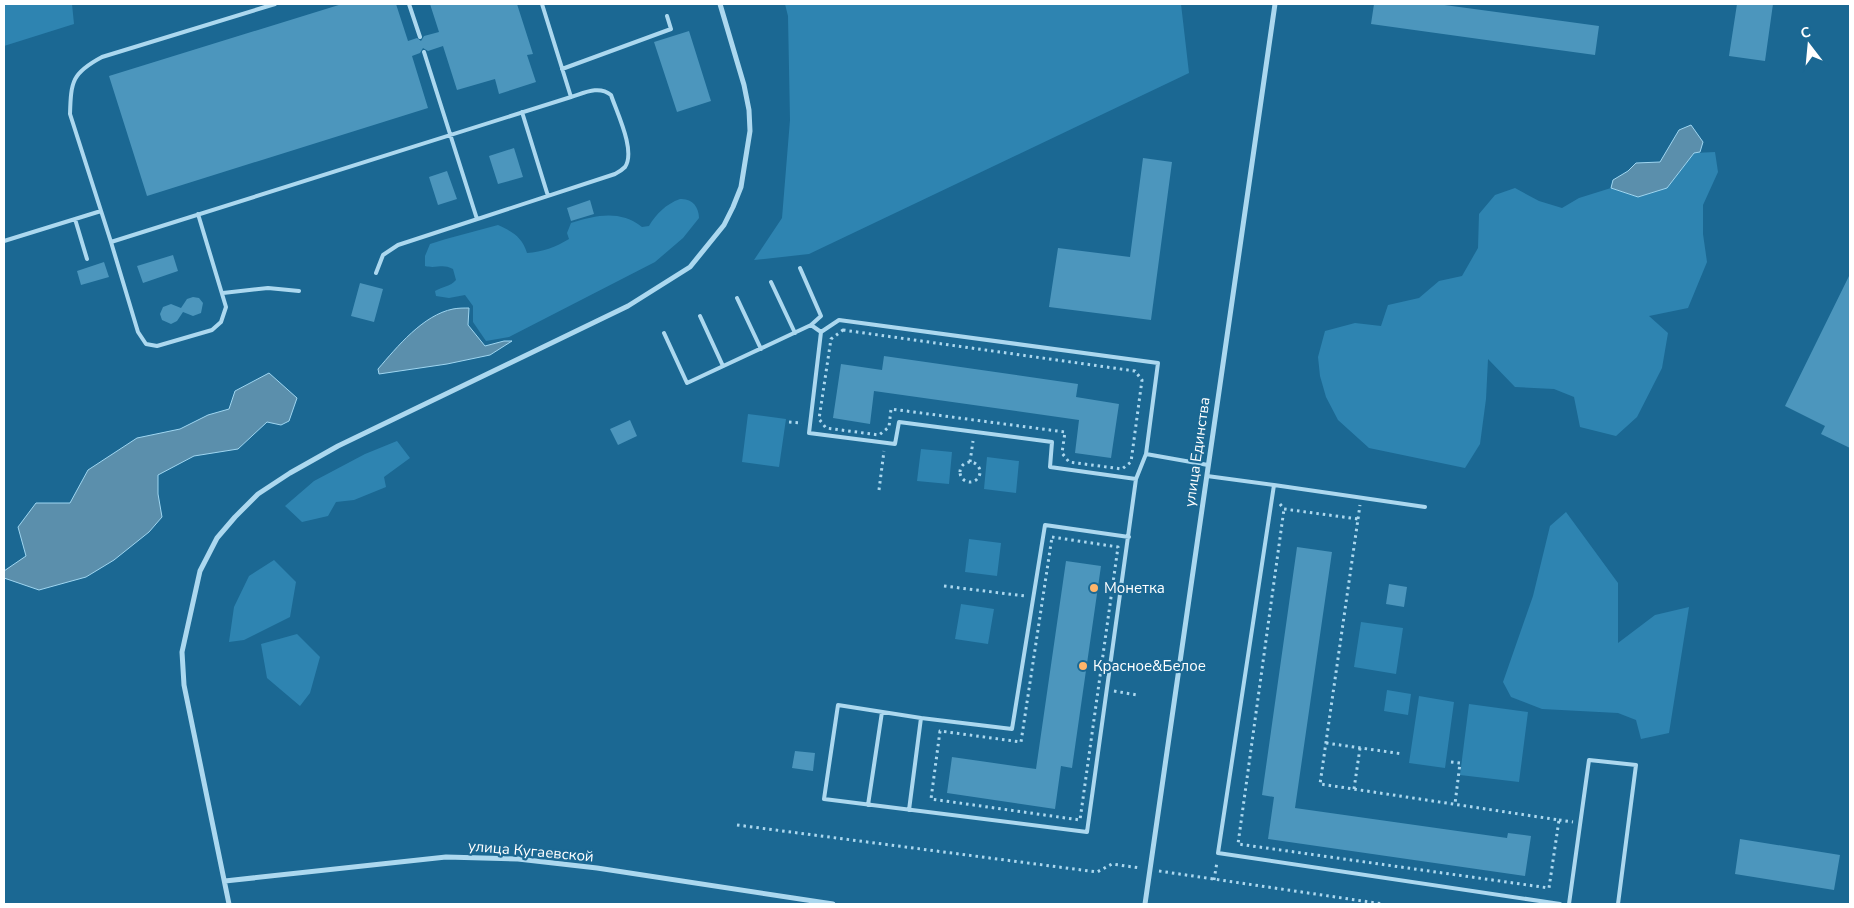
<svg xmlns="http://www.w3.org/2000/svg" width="1854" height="908" font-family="'Nunito Sans',sans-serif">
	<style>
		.green { fill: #2e84b1 }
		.water { fill: #5b8fac; stroke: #9fd6f1 }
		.building { fill: #4c96bd }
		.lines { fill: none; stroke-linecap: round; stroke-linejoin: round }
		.path { stroke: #acd8ef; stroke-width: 3; stroke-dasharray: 2.5 4; stroke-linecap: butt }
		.service { stroke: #acd8ef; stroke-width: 4 }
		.minor { stroke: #acd8ef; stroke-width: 5 }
		.poi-dot { fill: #ffb56a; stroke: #1b6893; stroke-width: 2 }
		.labels { text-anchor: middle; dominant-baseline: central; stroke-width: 4.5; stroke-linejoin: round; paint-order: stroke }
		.street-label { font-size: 15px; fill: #fff; stroke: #1b6893 }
		.poi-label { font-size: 15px; fill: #fff; stroke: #1b6893; text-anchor: start }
	</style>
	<rect width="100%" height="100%" fill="#1b6893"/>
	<path class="green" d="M4,4H72L74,24L4,46Z
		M785,4H1181L1189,73L809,254L754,260L782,218L790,120L788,16Z
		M1715,152L1718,172L1703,205V234L1707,262L1688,308L1649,316L1668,333L1662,368L1637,417L1616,436L1580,427L1574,397L1554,389L1515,387L1488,359L1486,399L1480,444L1465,468L1369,448L1338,420L1326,397L1320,376L1318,357L1325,331L1355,323L1381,326L1388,305L1419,298L1439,281L1462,276L1478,248L1479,214L1495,195L1515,188L1539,201L1562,208L1579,198L1611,188L1638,197L1667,188L1694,153Z
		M680,199C692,198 699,207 699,218L683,238L655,262L509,337L486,341L473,322V306L465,295L449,298L436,296L435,291C443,286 450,287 456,280L453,269C442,263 437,269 425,266V256L430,244L446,239L498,225C513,232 522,237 527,253C542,252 556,247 569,239L567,233L571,223C597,215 620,210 642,227L649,226C656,214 666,204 680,199Z
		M748,414L786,419L779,467L742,462Z
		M397,441L410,458L384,477L386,487L354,500L336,502L328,516L302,522L285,506L314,481L365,454Z
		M921,449L952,452L949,484L917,481Z
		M987,457L1019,461L1016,493L984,489Z
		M1566,512L1618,583V643L1655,615L1689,607L1669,733L1641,739L1636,720L1618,713L1542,709L1511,697L1503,682L1533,596L1550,526Z
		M969,539L1001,543L997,576L965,572Z
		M274,560L296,582L290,617L244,640L229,642L234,607L249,576Z
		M961,604L994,609L988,644L955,639Z
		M1361,622L1403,628L1396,674L1354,667Z
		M297,634L320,657L310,693L300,706L267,678L261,644Z
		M1387,690L1411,694L1408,715L1384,711Z
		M1419,696L1454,702L1445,768L1409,763Z
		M1469,704L1528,712L1519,782L1460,775Z"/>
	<path class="water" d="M1691,125L1703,142L1700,152L1694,153L1667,188L1638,197L1611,188L1613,180L1628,171L1636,163L1660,162L1679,130Z
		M469,308L468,325L485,346L504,341H512L490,355L447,364L379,374L378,369C397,347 423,315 453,309C458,308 464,308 469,308Z
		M269,373L297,398L289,421L281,425L267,422L238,449L194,456L158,475V494L162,517L149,532L114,560L86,577L39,590L4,578V571L26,556L18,527L36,503H70L88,470L137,438L180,429L208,415L229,409L235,391Z"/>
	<path class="building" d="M342,4H396L408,41L417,38L421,41L424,36L439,32L430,4H517L533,54L527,55L536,82L499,94L495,79L457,90L443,46L428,51L423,48L420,53L412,56L428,108L147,196L109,76Z
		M1374,4H1437L1599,26L1595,55L1371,24Z
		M1737,4H1773L1765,61L1729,56Z
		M689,31L711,101L677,112L654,42Z
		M514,148L523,177L498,184L489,156Z
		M1143,158L1172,162L1151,320L1049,307L1058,248L1130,257Z
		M447,171L457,199L438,205L429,177Z
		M590,200L594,214L571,221L567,208Z
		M173,255L178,271L143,283L137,266Z
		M104,262L109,277L81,285L77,271Z
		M1850,274V448L1821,434L1825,426L1785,406Z
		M360,283L383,289L374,322L351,316Z
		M193,297L199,298L203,303L201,313L193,316L183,312L177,321L171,324L162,320L160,314L163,307L171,304L181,308L187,299Z
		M884,356L1078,384L1076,397L1119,404L1111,458L1075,453L1079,420L874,391L870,424L833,418L841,364L882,370Z
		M630,420L637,436L618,445L610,429Z
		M1297,547L1332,552L1295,808L1507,838L1508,833L1531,836L1525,876L1268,839L1274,797L1262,795Z
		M1066,561L1101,566L1072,768L1061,766L1055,809L947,793L952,757L1036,769Z
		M1389,584L1407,587L1404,607L1386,604Z
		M795,751L815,753L813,771L792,768Z
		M1740,839L1840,855L1834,890L1735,874Z"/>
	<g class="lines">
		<path class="path" d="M843,330L1135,371L1142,380L1131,462L1122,469L1069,462L1062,453L1065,432L891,409L889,427L879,435L826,428L819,419L831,339Z
			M789,422L802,423
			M970,462L973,441
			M960 472a10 10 0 1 1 20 0a10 10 0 1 1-20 0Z
			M879,490L884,451
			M1280,504L1284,509L1358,519L1320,784L1559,820L1549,888L1238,844L1284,509
			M1358,519L1360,505
			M1052,537L1118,547L1080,820L931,799L940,731L1021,742Z
			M944,586L1025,596
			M1114,691L1137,695
			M1326,743L1403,754
			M1451,762L1460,763L1455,804
			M1354,789L1360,748
			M1559,820L1573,822
			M737,825L1097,872L1112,864L1140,868
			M1159,871L1383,904
			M1214,880L1217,862"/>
		<path class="service" d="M275,4L102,57C72,73 71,81 70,114L111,242L571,97L542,4
			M409,4L420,37
			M424,52L477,219
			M562,69L671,29L667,16
			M522,112L548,196
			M75,219L87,259
			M4,241L101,211
			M111,242L138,332L146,344L157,346L212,330L221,322L226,307L198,214
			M800,268L821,316L811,325
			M376,273L383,255L398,245L615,174C619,172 622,170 625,167C636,151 617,113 611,95C599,85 584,93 571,97
			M771,282L795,333
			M223,293L268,288L299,291
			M737,298L761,349
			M700,316L723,366
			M664,333L687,383L811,325L821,332
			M1146,454L1208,465
			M1207,476L1274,485
			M1425,507L1274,485L1218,853L1560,904
			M921,718L838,705L824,799L1087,832L1136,479L1146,454L1158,363L839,320L821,332L809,433L895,444L899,422L1052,442L1050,467L1136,479
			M868,805L882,712
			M909,810L921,718L1012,729L1045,525L1129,537
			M1569,904L1589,760L1636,765L1618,904"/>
		<path class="minor" d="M225,881L446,857L518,859L597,868L833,904
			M229,904L184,685L182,652L200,571L217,538L235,517L258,494L290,473L338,446L628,306L690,267L724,225L733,207L741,187L750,131L749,110L744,85L720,4
			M1145,904L1275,4"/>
	</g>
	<g class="poi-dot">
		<circle cx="1094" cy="588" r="5"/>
		<circle cx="1083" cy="666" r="5"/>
	</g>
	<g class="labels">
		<g class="street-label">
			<text transform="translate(1197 452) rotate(-82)">улица Единства</text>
			<text transform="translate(531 851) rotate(5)">улица Кугаевской</text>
		</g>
		<g class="poi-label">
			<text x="1104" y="588">Монетка</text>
			<text x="1093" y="666">Красное&amp;Белое</text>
		</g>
	</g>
	<rect width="1854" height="908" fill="none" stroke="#ffffff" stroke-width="10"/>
	<g transform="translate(1809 45) rotate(344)" stroke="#1b6893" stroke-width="4" paint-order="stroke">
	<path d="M0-4L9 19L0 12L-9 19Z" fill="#ffffff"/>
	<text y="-8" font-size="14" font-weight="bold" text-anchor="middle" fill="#ffffff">С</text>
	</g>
</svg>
